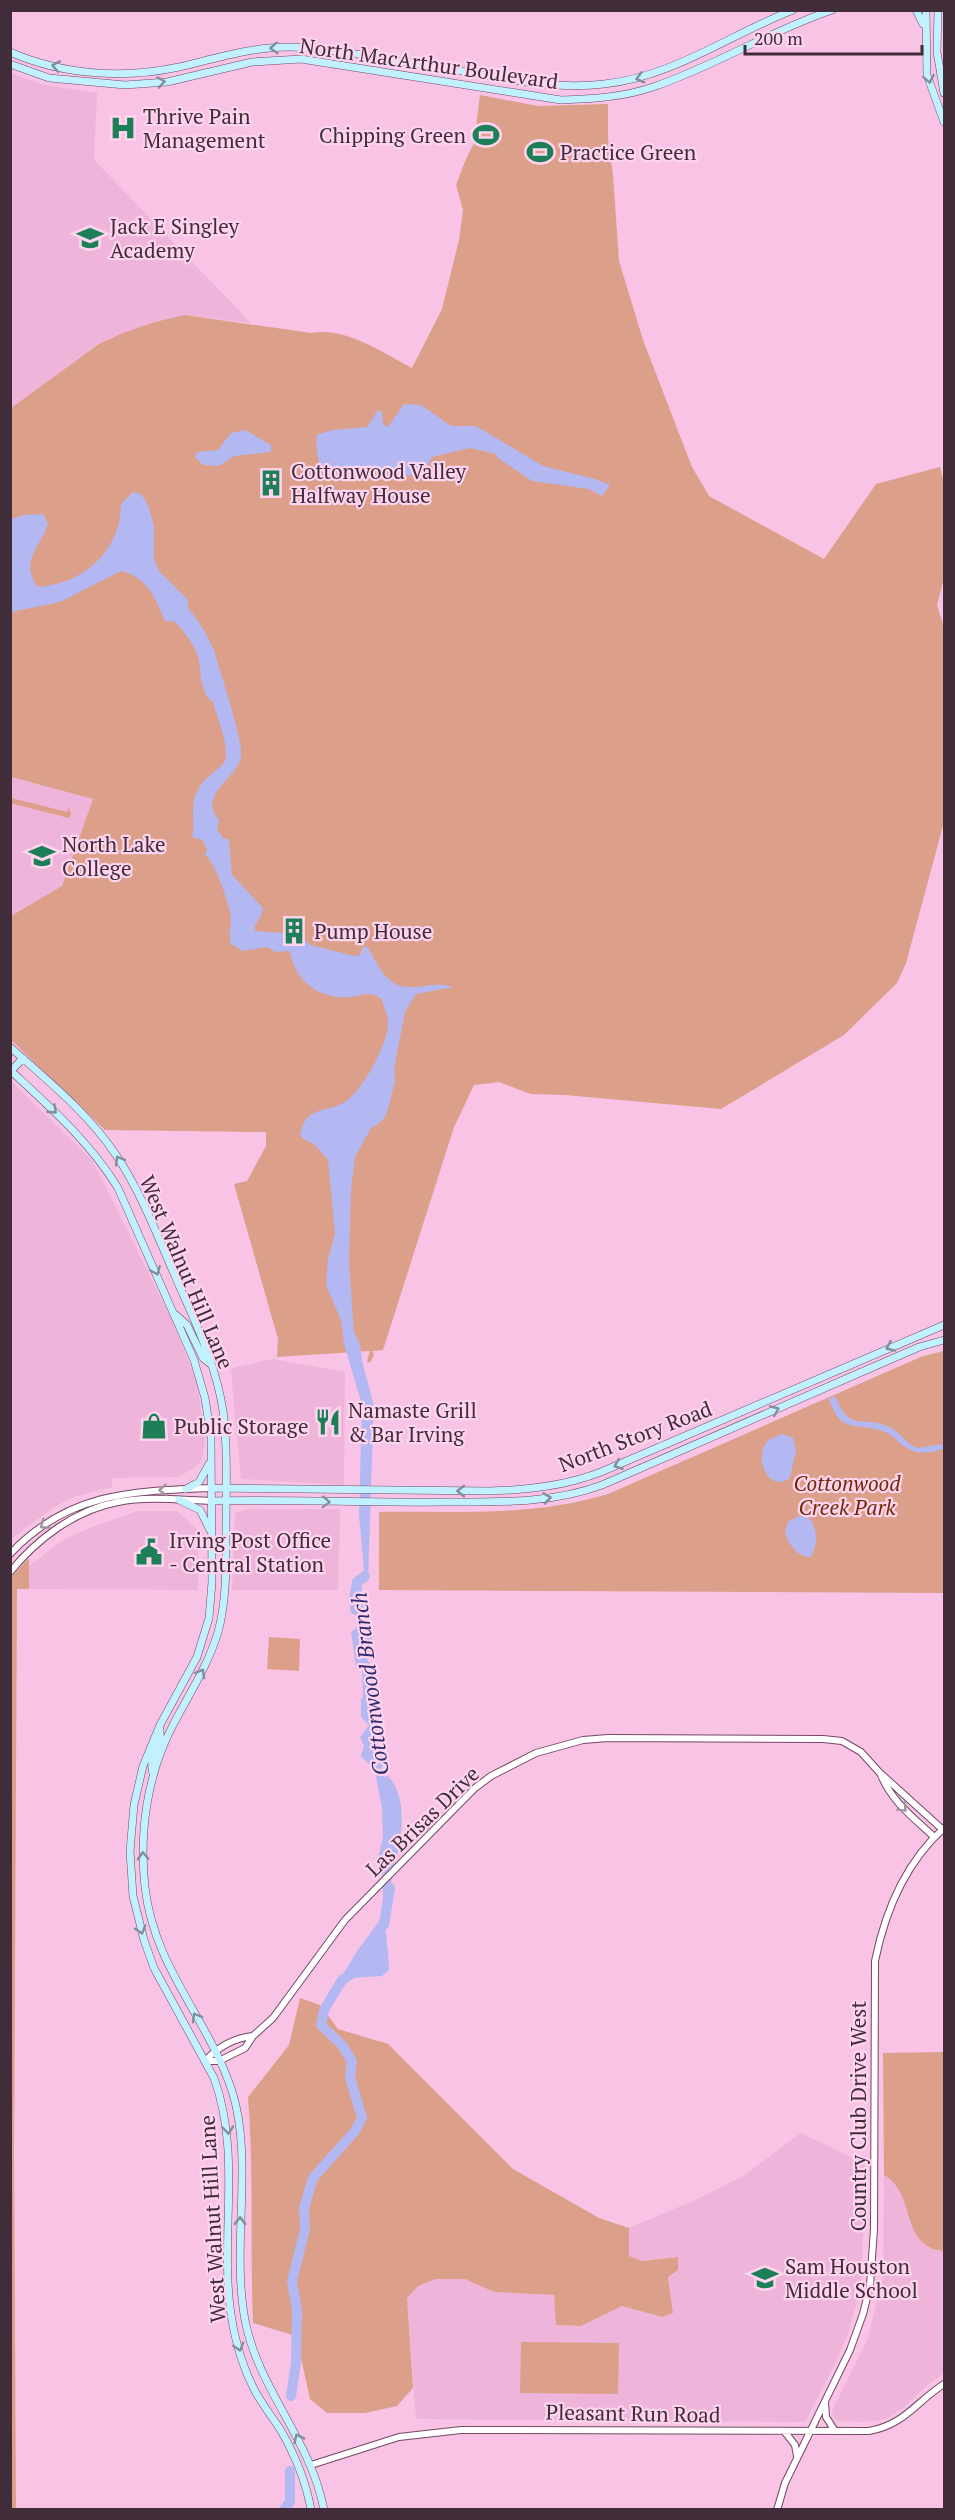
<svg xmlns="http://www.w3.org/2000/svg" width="955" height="2520" font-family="'PT Serif',serif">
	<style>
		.built { fill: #eeb4d9 }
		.green { fill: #dc9f89 }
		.water { fill: #b3b8f2 }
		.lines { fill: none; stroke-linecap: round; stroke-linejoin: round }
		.river { stroke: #b3b8f2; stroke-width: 10 }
		.tertiary-casing { stroke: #744865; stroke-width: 8 }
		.secondary-casing { stroke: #744865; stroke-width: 8 }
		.tertiary { stroke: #fff; stroke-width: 6 }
		.secondary { stroke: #c1f1fe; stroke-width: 7 }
		.oneway { stroke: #818e9c }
		.oneway2 { stroke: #a0969c }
		.labels { text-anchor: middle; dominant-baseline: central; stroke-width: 4.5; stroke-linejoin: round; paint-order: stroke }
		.street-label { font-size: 21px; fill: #412c39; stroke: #ffd4ee }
		.poi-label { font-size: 21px; fill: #412c39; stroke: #ffd4ee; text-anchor: start }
		.park-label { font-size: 21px; font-style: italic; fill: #732907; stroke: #ffd4ee }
		.water-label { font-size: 22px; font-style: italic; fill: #2e2a6d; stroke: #ffd4ee }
	</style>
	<rect width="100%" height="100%" fill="#f8c3e4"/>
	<path class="built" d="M10,73L45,85L97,93L94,160L251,323L185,315L123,333L99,344L11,408Z
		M10,777L93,799L62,886L11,916Z
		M10,1080L92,1160L172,1320L197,1382L205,1440L202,1459L196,1467L178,1477L112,1478V1487L76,1496L56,1506L11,1539Z
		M273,1359L345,1372L344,1485L241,1479L231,1372L233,1368Z
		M248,1509H340L338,1590H232L235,1513Z
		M138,1511H177L198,1530V1590L29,1589V1566L62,1541L89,1528Z
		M801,2133L865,2164L862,2277L856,2305L847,2336L835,2364L805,2422L416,2419L407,2298L418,2286L436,2279H465L494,2292L554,2295L556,2325L581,2326L622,2306L662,2317L673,2312L668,2277L678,2257L642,2261L629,2256V2228L700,2198L745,2175Z
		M884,2175L895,2181L935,2250L944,2251V2373L925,2387L903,2408L886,2419L866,2422L837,2421L831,2413L867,2341L883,2276Z"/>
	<path class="green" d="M480,95L538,106L608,104V139L613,175L619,261L643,340L692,467L709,496L824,559L876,484L940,467L944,482V578L937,605L944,628V822L906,963L897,983L844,1035L721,1109L565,1095L531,1094L499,1082L474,1085L454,1127L383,1350L372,1351L374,1355L370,1363L367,1361L370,1351L277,1357L278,1339L234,1184L247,1181L266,1146V1132L105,1130L11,1040V916L62,886L93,799L11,777V408L99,344L123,333L155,322L185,315L311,333C346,327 381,352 412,368L442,309L459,240L463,210L456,185L466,159L474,143Z
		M11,798L67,812L69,808L71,813L69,818L14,804L11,803Z
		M944,1351V1593L379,1590V1512C456,1511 533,1517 608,1494L923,1356Z
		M29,1558V1589H17L14,2155L16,2509L11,2510L10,1578Z
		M269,1637L300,1639L299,1671L267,1669Z
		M300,1998L320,2005L338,2029L388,2044L513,2169L599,2218L629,2228V2256L642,2261L678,2257V2270L668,2277L673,2313L662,2317L622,2306L581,2326L556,2325L554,2295L494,2292L465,2279H436L418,2286L407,2298L413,2388L397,2406L365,2413H327L310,2399L296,2336L253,2323C250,2248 254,2173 248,2097L289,2045Z
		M944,2052V2251C899,2247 917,2193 884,2175L883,2053Z
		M521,2342L619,2343L618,2394L520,2393Z"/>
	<path class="water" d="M404,404L421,405L451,426H476L543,466L595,479L610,485L602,496L589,489L532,481L498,458L496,454L470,448L432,457L425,472C405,482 387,468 366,467C356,466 350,475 340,477C318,483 315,449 317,435L332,430L367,427L378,410L382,412L383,424L388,427Z
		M245,430L271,445V452L234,456L219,466L203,465L195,457L197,452L218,450L231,433Z
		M133,492L141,494L148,505L154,526V560L160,572L188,600V608C199,621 207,635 214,650C219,669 244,743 241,757C236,780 197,794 219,820L217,829L223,838L230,840L229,841L232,875L263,908L262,914L255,925V931L297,934L311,945L354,956L360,955L362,948L366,946C375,957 379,972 391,981C409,995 433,979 453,987L416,994L405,1012L394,1069L395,1081L387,1113L381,1122L371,1128L355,1157L351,1189L349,1262L354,1332L360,1344L362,1361L373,1402V1427L368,1581L353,1589L355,1597L366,1605L373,1645L366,1651L368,1662L377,1667L379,1710L375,1713V1722L380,1727L378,1751L385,1758L384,1764L381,1768L384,1777L388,1776C417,1808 392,1870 386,1906C383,1927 389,1948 389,1970L382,1976L352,1978L350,1969L337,1996L332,1993L357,1951L380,1920L383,1898L382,1871L378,1865V1859L383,1837L382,1809L375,1770L361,1756L364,1746L360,1737L369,1725L361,1717V1700L363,1697L362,1671L356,1666L351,1632L360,1625L358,1616L351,1613L349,1599L353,1579H359L364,1570L359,1515L362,1405L344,1344L341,1320L326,1285L328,1260L335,1233L328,1160L315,1145L302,1138L300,1135C306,1105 324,1114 345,1102C363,1090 389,1043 388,1021C387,1012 383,1007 382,999C367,990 364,996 351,997C320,1000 294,981 290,951L275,952L268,947L243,951L231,944C228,935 231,929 231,921C231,908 216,863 205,855L207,849L202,840L192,837C196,824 189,809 197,791C203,779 214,773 223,764C233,754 216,715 213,702C197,692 203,664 195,649C190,639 182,629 175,622L165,621C156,599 147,577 121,571L60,602L11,612V519L24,515L43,514L48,524C40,548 19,561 38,587C83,584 121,551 121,504Z
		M835,1396C850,1433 860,1415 887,1426C899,1430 905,1443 917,1448L944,1444V1449C927,1453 914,1456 900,1443C895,1439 891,1434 885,1432C857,1421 841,1436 829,1399Z
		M783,1434L793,1438L796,1450L790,1478C769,1494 754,1459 766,1443C769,1438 777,1436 783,1434Z
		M799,1516L808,1517C818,1528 818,1544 811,1557C796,1556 789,1545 785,1532L788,1522Z"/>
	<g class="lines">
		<path class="river" d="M358,1610L355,1603L357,1582L365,1576
			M384,1925L390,1888
			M291,2396L296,2363L297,2310L292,2281L305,2229L304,2208L313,2178L355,2131L362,2118L350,2077L352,2061L342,2045L321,2025L324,2010L342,1980L364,1966
			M284,2510L290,2502V2471"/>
		<g class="tertiary-casing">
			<path id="tertiary" d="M10,1554C68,1492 133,1491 211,1488
				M10,1572C37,1539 75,1510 118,1502C148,1496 181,1500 211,1501
				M881,1775C892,1802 914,1818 934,1837
				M205,2061H219L245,2048L253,2036L273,2018L345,1920L475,1788L491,1776L536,1753L583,1740L608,1738L823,1739L842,1741L861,1752L879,1772L942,1829
				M205,2061C218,2047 234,2038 253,2036
				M825,2402L826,2417L835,2431
				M784,2431L795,2445L797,2456
				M311,2465L399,2437L461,2430L869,2431C904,2425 916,2402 944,2384
				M777,2510L785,2483L850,2350L863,2314L870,2286L874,2229L875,1961C885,1912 906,1862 944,1828"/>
		</g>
		<g class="secondary-casing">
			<path id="secondary" d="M916,10L923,24
				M926,10L927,75L944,122
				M938,10L937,52L944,93
				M10,52C62,75 124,79 179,67C217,58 251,47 290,47C319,47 347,53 376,57C411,63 447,68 483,75C523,82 563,89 604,84C673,77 729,35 793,10
				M10,64L49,78L125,85L167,82L252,62L301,59L561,100C592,99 624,97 653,87C715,66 770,31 832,10
				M10,1047C47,1080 89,1114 116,1155C141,1192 157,1235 175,1276C194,1320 216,1363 223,1411C228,1450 226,1490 226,1530C226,1563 227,1600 218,1632C208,1666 189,1694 173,1725C147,1775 139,1832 145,1887C154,1968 208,2018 232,2091C254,2159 231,2246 245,2320C258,2389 311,2440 324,2510
				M10,1070C50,1107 90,1142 118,1188L194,1360L205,1398L211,1438L212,1582L209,1618L197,1657L160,1725L143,1766L134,1805L130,1851L133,1896L144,1940L154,1968L214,2078C244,2160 216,2247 234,2331C238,2350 244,2369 253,2387C260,2402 271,2415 280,2429C294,2453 306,2481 311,2510
				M11,1071L23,1058
				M176,1315L187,1325L203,1358L212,1365
				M211,1488L489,1491C528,1490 565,1486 601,1472L944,1325
				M186,1489L199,1482L209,1464
				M179,1500L200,1510L210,1530
				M211,1501C289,1499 366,1503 444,1502C497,1502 551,1504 602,1485L919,1347L944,1340
				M153,1773C147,1756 165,1743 159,1727"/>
		</g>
		<use href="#tertiary" class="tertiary"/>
		<use href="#secondary" class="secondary"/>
	</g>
	<defs><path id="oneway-chevron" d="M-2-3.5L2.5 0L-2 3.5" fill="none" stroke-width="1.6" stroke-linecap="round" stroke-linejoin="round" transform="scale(1.5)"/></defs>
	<g class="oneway">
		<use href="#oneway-chevron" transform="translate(274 48) rotate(177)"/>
		<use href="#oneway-chevron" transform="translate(56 66) rotate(-169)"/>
		<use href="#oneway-chevron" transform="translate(640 78) rotate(165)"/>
		<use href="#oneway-chevron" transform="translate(929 79) rotate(79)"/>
		<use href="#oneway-chevron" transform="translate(161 82) rotate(-8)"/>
		<use href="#oneway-chevron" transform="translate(53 1110) rotate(43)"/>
		<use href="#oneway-chevron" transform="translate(119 1160) rotate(-121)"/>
		<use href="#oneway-chevron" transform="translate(156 1271) rotate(67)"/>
		<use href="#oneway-chevron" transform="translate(890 1347) rotate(157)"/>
		<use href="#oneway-chevron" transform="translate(775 1410) rotate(-23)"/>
		<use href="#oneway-chevron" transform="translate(618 1465) rotate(158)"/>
		<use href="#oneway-chevron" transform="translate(461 1491) rotate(-180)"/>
		<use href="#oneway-chevron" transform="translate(547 1498) rotate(-8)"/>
		<use href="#oneway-chevron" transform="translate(326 1502) rotate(2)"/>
		<use href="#oneway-chevron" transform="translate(201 1673) rotate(-61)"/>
		<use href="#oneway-chevron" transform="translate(143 1856) rotate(-92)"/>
		<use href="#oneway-chevron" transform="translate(141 1930) rotate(73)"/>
		<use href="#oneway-chevron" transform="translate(196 2017) rotate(-120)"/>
		<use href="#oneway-chevron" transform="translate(228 2130) rotate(85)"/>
		<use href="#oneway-chevron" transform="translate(240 2221) rotate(-89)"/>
		<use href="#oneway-chevron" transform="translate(239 2347) rotate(73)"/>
		<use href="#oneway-chevron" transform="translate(298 2438) rotate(-116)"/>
	</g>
	<g class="oneway2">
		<use href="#oneway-chevron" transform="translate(163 1490) rotate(178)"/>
		<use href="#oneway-chevron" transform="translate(44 1525) rotate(144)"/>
		<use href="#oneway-chevron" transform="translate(903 1808) rotate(45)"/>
	</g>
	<defs>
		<g id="hospital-bare" transform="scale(2.07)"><path d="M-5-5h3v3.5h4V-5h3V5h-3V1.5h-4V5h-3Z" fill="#1d7f57" stroke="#ffd4ee" stroke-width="2.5" paint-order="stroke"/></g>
		<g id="stadium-bare" transform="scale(2.07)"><path d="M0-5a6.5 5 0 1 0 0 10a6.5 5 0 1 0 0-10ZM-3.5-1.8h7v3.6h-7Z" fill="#1d7f57" stroke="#ffd4ee" stroke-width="2.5" paint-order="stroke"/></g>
		<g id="school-bare" transform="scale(2.07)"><path d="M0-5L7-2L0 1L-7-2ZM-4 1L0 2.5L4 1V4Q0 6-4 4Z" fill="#1d7f57" stroke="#ffd4ee" stroke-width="2.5" paint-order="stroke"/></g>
		<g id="building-bare" transform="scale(2.07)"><path d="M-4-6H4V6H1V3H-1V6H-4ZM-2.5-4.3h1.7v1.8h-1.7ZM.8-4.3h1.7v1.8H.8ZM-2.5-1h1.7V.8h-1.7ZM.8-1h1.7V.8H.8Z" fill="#1d7f57" stroke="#ffd4ee" stroke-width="2.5" paint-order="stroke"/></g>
		<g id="university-bare" transform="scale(2.07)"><path d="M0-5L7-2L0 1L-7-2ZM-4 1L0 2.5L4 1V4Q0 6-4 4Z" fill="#1d7f57" stroke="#ffd4ee" stroke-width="2.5" paint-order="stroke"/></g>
		<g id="restaurant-bare" transform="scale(2.07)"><path d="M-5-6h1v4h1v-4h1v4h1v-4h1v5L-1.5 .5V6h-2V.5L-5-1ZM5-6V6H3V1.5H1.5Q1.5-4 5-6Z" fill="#1d7f57" stroke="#ffd4ee" stroke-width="2.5" paint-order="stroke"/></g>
		<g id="shop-bare" transform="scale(2.07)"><path d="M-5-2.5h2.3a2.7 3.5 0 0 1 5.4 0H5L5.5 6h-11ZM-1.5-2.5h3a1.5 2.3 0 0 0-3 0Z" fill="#1d7f57" stroke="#ffd4ee" stroke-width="2.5" paint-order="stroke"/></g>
		<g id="civic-bare" transform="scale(2.07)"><path d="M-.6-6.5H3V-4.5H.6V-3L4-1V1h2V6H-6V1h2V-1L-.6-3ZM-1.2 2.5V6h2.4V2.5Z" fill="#1d7f57" stroke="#ffd4ee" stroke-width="2.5" paint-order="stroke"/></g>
	</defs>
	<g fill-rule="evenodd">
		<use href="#hospital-bare" x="123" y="128"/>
		<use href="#stadium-bare" x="486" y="135"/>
		<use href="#stadium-bare" x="540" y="152"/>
		<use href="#school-bare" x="90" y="238"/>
		<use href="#building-bare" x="271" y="483"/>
		<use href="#university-bare" x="42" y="856"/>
		<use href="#building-bare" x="294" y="931"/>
		<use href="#restaurant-bare" x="328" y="1422"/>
		<use href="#shop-bare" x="154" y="1426"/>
		<use href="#civic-bare" x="149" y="1552"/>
		<use href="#school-bare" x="765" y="2278"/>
	</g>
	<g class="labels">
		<g class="street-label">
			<text transform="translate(429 63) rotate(8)">North MacArthur Boulevard</text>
			<text transform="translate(187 1272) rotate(67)">West Walnut Hill Lane</text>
			<text transform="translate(635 1436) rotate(-21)">North Story Road</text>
			<text transform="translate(422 1821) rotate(-44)">Las Brisas Drive</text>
			<text transform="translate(858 2116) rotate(-90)">Country Club Drive West</text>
			<text transform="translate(212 2219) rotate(-93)">West Walnut Hill Lane</text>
			<text transform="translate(633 2413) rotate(1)">Pleasant Run Road</text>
		</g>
		<g class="poi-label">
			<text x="143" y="116">Thrive Pain<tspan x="143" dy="24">Management</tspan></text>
			<text x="466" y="135" text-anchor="end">Chipping Green</text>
			<text x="560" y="152">Practice Green</text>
			<text x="110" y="226">Jack E Singley<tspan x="110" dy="24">Academy</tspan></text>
			<text x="291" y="471">Cottonwood Valley<tspan x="291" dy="24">Halfway House</tspan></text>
			<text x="62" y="844">North Lake<tspan x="62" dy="24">College</tspan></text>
			<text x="314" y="931">Pump House</text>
			<text x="348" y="1410">Namaste Grill<tspan x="348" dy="24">&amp; Bar Irving</tspan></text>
			<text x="174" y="1426">Public Storage</text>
			<text x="169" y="1540">Irving Post Office<tspan x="169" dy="24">- Central Station</tspan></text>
			<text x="785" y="2266">Sam Houston<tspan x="785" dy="24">Middle School</tspan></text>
		</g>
		<g class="park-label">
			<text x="847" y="1483">Cottonwood<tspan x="847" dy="24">Creek Park</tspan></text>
		</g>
		<g class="water-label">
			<text transform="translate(369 1684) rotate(-97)">Cottonwood Branch</text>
		</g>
	</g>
	<rect width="955" height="2520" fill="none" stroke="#412c39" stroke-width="24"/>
	<path d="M745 45v9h177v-9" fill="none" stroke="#412c39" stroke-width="3"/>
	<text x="754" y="45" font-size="18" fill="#412c39" stroke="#ffd4ee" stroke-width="4.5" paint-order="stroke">200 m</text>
</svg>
